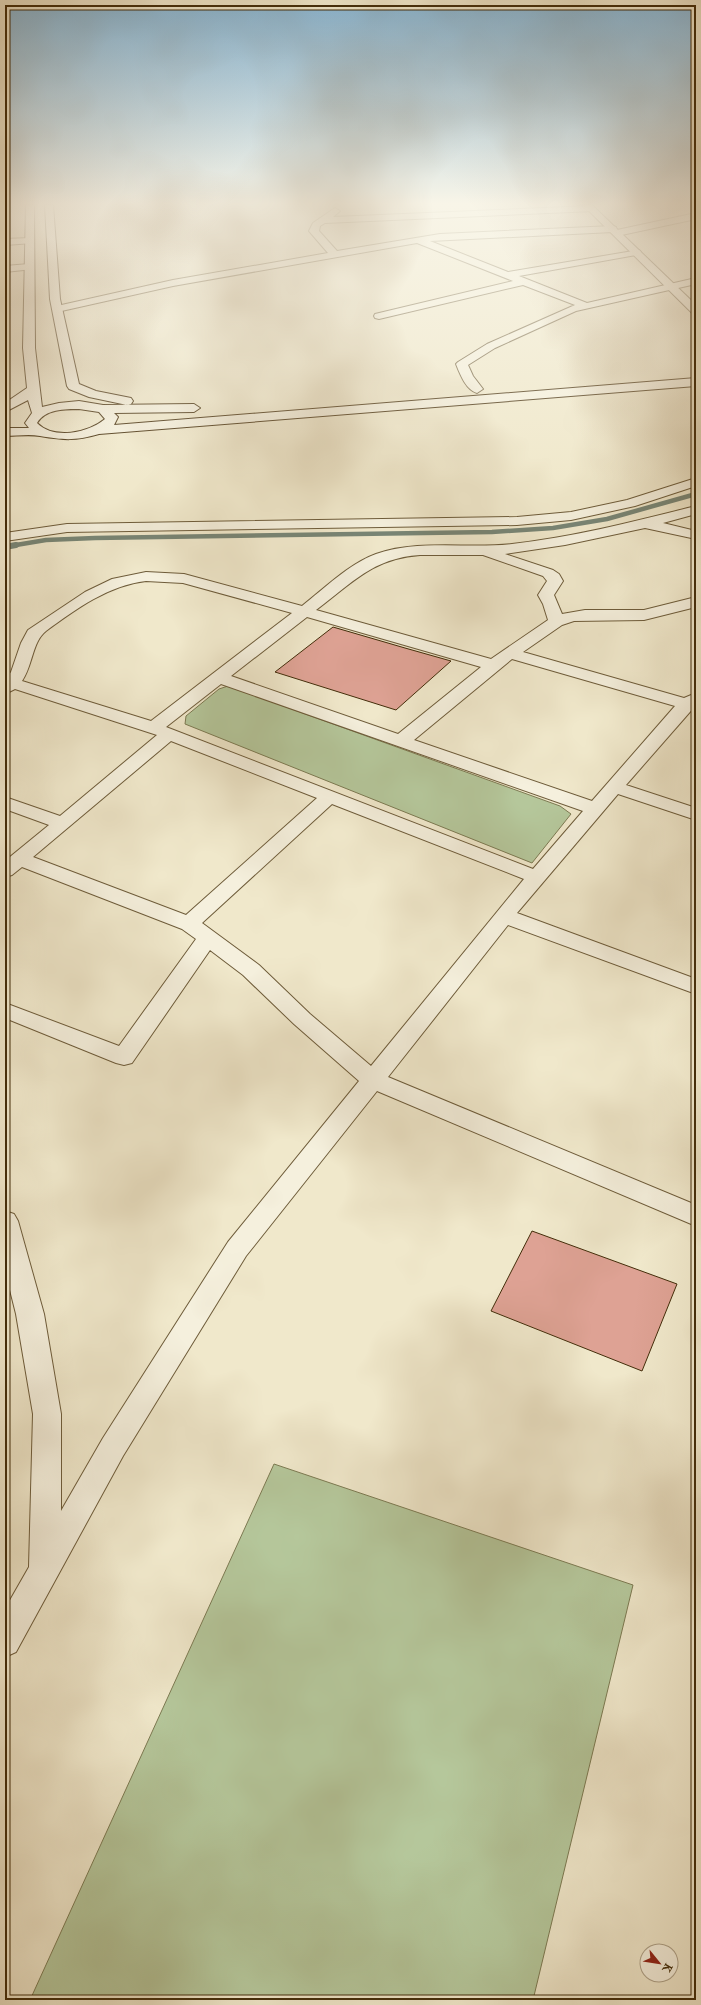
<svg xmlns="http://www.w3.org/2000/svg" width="701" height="2005" font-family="'IM FELL French Canon',serif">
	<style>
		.green { fill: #b5c79b; stroke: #7c7a52 }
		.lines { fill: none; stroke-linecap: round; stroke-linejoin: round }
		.stream-far1 { stroke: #788575; stroke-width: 4.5 }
		.stream { stroke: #788575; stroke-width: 6 }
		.building { fill: #dea294; stroke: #432d0a }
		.minor-casing { stroke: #6e5c3a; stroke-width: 2 }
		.tertiary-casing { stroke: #6e5c3a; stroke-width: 2 }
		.secondary-casing { stroke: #432d0a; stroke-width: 2 }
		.minor { fill: #f5f0dd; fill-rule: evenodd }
		.tertiary { fill: #f5f0dd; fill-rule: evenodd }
		.secondary { fill: #f5f0dd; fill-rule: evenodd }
	</style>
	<rect width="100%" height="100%" fill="#f0e8cb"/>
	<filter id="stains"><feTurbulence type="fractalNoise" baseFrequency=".005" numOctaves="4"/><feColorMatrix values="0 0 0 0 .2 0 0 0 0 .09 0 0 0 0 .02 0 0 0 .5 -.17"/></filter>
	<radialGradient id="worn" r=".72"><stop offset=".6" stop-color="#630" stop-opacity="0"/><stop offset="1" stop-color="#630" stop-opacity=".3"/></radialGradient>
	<path class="green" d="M228,686L560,806L571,814L532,863L185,724L186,716L219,689Z
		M274,1464L633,1585L533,2000H30Z"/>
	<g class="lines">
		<path class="stream-far1" d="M10,546L46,540L95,538L492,532L553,528L607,519L696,494"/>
		<path class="stream" d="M5,547L16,545"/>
	</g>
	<path class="building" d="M333,627L405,648L451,661L396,710L275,672Z
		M532,1231L677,1284L642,1371L491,1311Z"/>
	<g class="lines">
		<g class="minor-casing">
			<path id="minor" d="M591,206L595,209L594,211L325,223L320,226L319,231L337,251L440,234L613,226L616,227L617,230L696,213V219L617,236L614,235L613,232L430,241L508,272L639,250L641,252L636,255L519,276L587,303L696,278V284L576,311L495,348L468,365L473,376L483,389L477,393C466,390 460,374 456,364L458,362L487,344L575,305L523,285L379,319L375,318L374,316L375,314L513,281L417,243L173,286L57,312L52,309L57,306L173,280L328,253L309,231L313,223L335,208L340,211L333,217Z
				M30,238L33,239V243L5,245V239Z
				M29,264L33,265L34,267L33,269L5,272V266Z
				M696,478V486L635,506L571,520L517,525L67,532L5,541V533L67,524L517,517L571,512L627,500Z
				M696,506V514L663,523L696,531V539L645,528L565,545L505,554L553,570L559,574L563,581L554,595L562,614L585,610H644L696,597V607L644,620L574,621L562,625L523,652L684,698L696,693V705L626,785L696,808V820L618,794L517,913L696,979V994L508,925L388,1077L696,1205V1226L377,1091L246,1256L123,1456L16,1652L5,1657V1609L29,1567L33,1414L16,1314L5,1270V1211L14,1214L18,1221L44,1314L61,1414V1511L103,1438L228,1242L359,1081L294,1024L243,975L210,950L132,1063L124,1065L116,1063L5,1018V1003L119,1046L196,939L182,929L22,867L12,875L5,877V861L49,825L5,809V797L60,816L157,735L15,689L5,694V680L11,672L21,643L28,630L85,592L112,579L146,572L184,574L302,606C325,588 349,564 376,554C418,539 468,549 512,544C575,537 635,521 696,506ZM420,555H483L543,576L547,581L538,595L543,604L548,620L491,659L316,610C352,583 373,558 420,555ZM146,581L183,583L292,613L151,721L22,681C33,665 32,642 46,631C76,609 109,585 146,581ZM307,617L481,667L398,734L231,676ZM512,659L675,706L592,801L414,740ZM221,684L583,811L533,869L166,727ZM171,741L317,798L186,915L33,857ZM332,804L524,879L371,1066L310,1014L259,965L202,923Z"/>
		</g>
		<g class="tertiary-casing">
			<path id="tertiary" d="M583,205H592L696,305V314L692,313Z"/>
		</g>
		<g class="secondary-casing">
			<path id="secondary" d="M26,205H34L35,348L42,407L59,403L79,401L103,405L194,404L200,408L194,412L114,413L118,417L114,425L696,378V386L99,434C75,441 64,440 40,436C29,434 16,436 5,436V428H29L25,423L32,413L28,400L5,412V403L27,388L23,348ZM79,409L99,412L105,419C88,433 54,440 37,423C45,409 65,409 79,409Z
				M45,205H53L60,299L79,384L96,391L131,398L133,401L131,404L127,405L89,397L69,389L67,386L50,299Z"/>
		</g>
		<use href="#minor" class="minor"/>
		<use href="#tertiary" class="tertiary"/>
		<use href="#secondary" class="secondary"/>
	</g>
	<linearGradient id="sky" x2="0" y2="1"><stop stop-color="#89b8d7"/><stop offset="0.42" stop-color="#f8f5e8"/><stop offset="1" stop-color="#f8f5e8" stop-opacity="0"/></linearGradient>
	<rect width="701" height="485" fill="url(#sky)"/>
	<rect width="701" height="2005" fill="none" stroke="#f0e8cb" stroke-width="20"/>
	<rect x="6" y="6" width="689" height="1993" fill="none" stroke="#432d0a" stroke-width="2"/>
	<rect x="10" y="10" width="681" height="1985" fill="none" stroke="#432d0a"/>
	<g transform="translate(659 1963) rotate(120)"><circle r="19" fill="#f5f0dd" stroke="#aea289"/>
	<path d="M0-3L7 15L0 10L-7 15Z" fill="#8f2418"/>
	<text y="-6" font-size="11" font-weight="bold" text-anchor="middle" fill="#432d0a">K</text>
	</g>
	<rect width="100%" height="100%" filter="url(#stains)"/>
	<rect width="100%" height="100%" fill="url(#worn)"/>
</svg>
